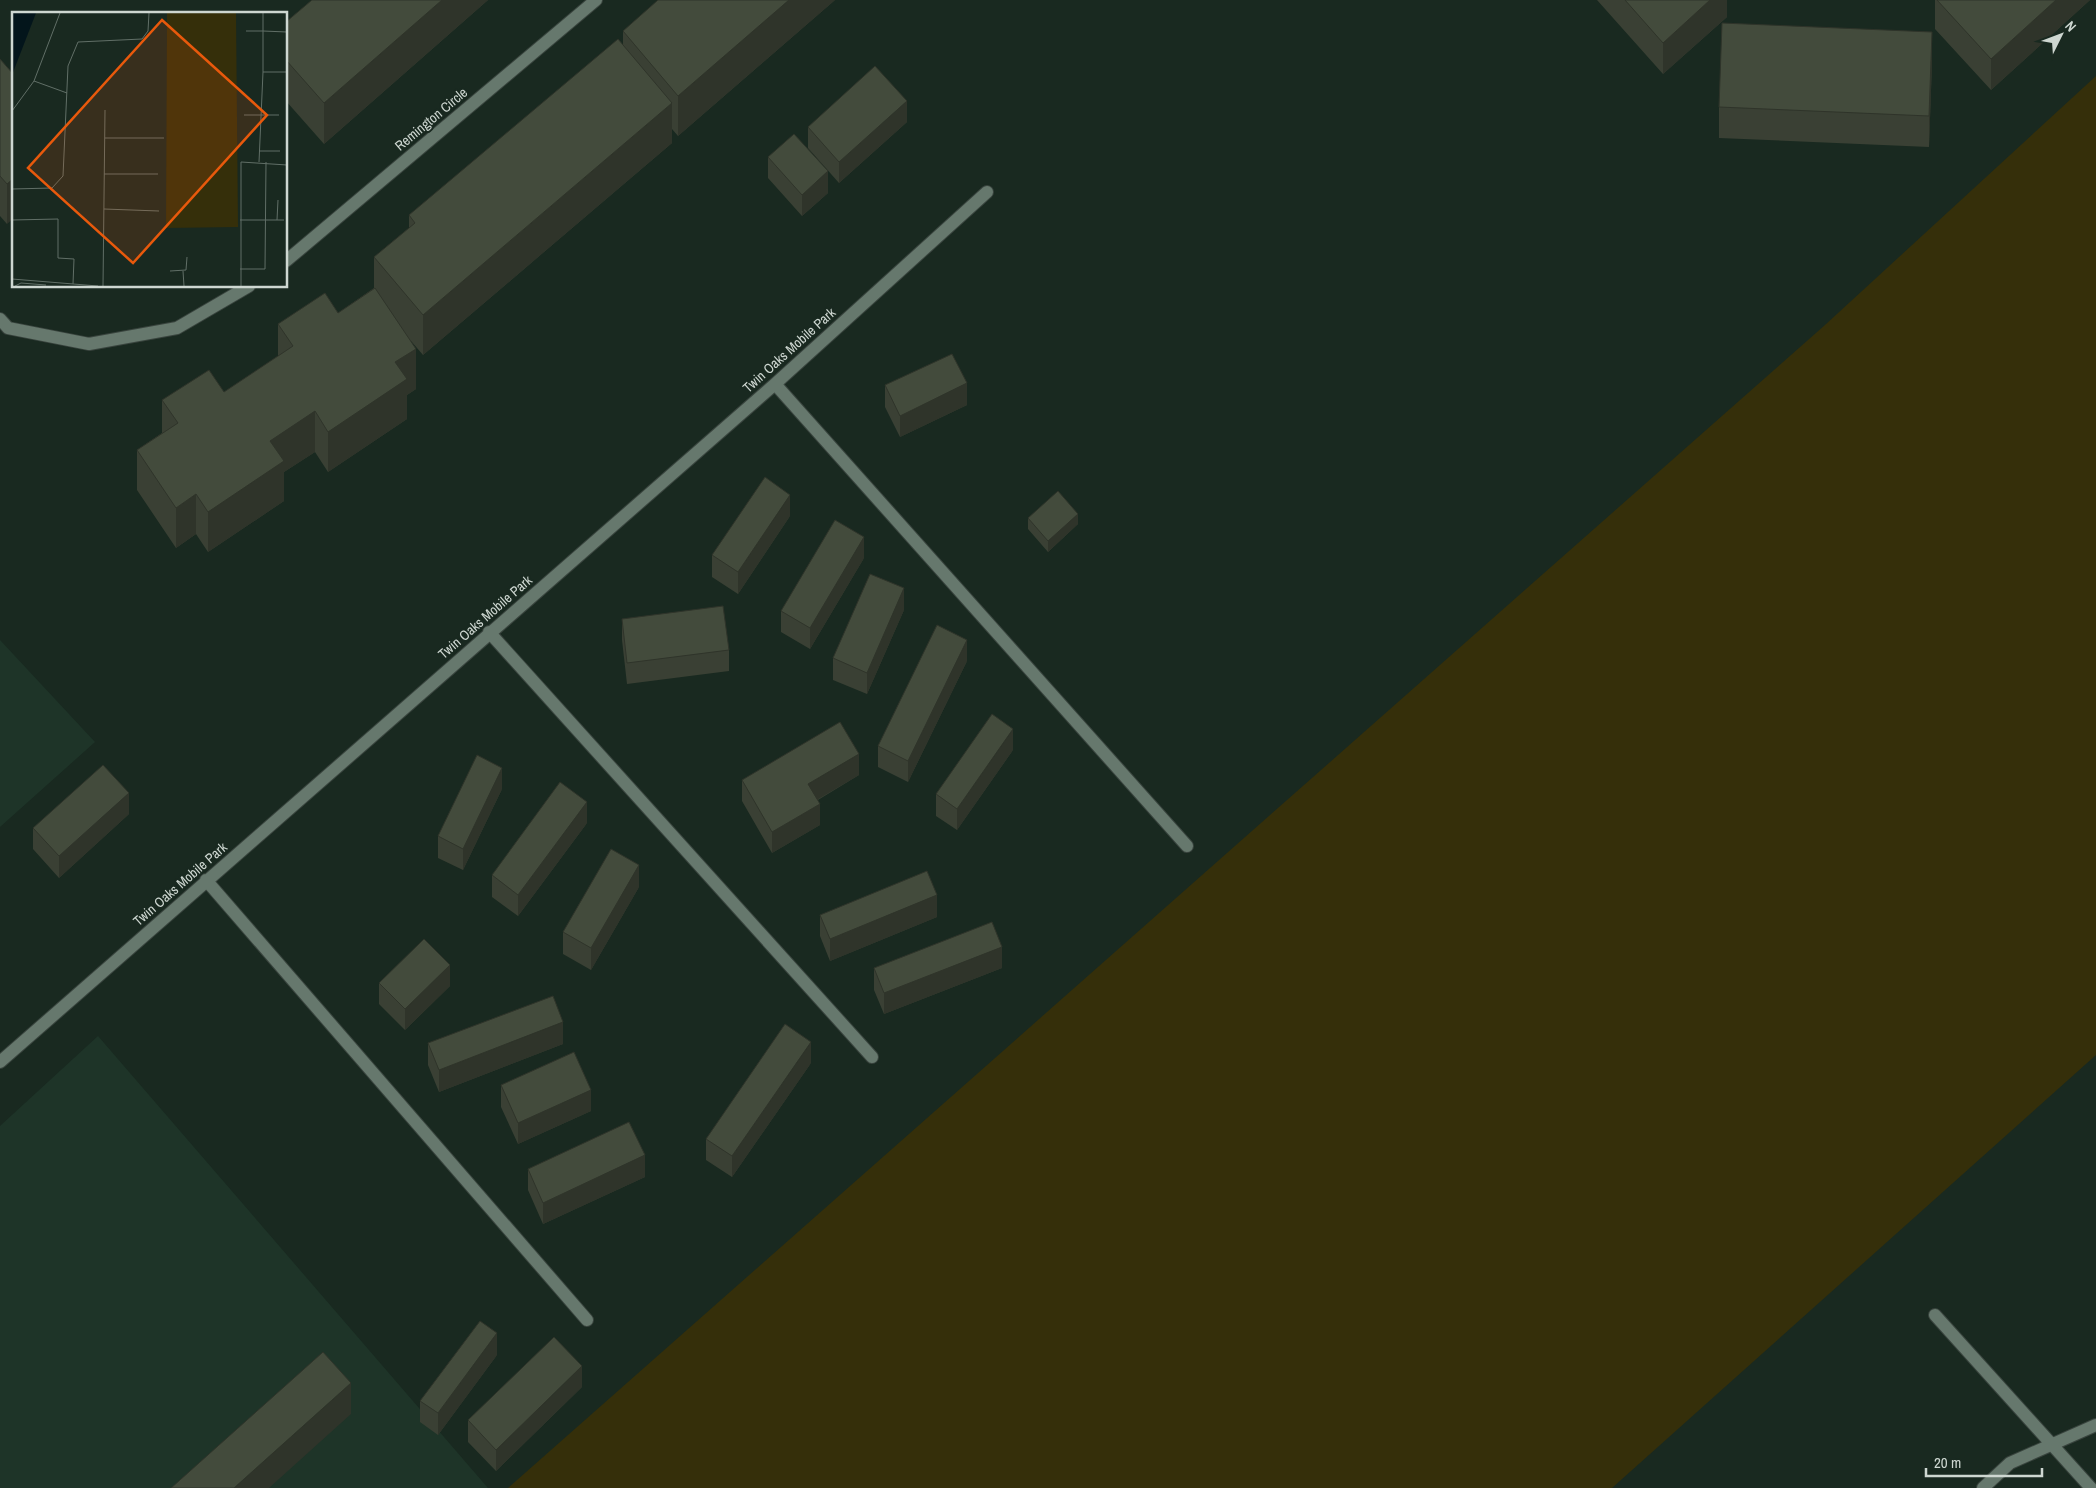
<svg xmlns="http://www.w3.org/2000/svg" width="2096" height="1488" font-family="'Archivo Narrow',sans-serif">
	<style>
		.built { fill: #1e3428 }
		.green { fill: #352f0a }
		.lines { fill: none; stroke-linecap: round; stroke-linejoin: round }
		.street-casing { stroke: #39443e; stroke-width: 14 }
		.street { stroke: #66786d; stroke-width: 12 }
		.wall { fill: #3a4034 }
		.shaded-wall { fill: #2f342a }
		.building { fill: #434b3c; stroke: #2f342a }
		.labels { text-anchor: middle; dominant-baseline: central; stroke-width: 4; stroke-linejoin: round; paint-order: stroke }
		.street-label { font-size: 14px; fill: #ced7d1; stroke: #192920 }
		.inset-road { fill: none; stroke: #616f67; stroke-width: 1 }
		.view { fill: #e8590c; fill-opacity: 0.15; stroke: #e8590c; stroke-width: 2.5 }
		.inset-edge { fill: none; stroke: #ced7d1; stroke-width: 2.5 }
	</style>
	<rect width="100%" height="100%" fill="#192920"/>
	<path class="built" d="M0,640L95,742L0,827Z
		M98,1036L488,1488H0V1126Z"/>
	<path class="green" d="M2096,76V1055L1612,1488H508L1825,325Z"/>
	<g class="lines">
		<g class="street-casing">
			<path id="street" d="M286,261L596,0
				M0,319L8,328L89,344L177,328L249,286
				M775,384L1187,846
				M489,632L872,1057
				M206,880L587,1320
				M0,1062L775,384L987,192
				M1935,1315L2091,1488
				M1983,1488L2010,1463L2096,1425"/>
		</g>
		<use href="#street" class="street"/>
	</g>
	<path class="wall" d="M312,0H488L324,144L286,101V22Z
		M835,0L678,136L672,129V143L423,355L411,341L416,389L407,395V419L328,472L315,452L284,472V501L208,552L196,534L176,548L137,490V450L162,433V400L224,392L278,356V324L338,313L374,288V257L409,228V215L623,45V31Z
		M1597,0H1727V17L1663,74Z
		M1935,0H2090L1991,90L1935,29Z
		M0,59L14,75L7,224L0,216Z
		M1932,63L1929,147L1719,138V107Z
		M907,122L839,183L808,148V127Z
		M768,157L828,193L802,216L768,178Z
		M885,385L967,405L900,437L885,407Z
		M790,516L738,594L712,577V555Z
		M1028,518L1078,524L1048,552L1028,529Z
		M864,558L810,649L781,632V611Z
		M904,610L867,694L833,680V658Z
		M622,619L729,650V671L627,684L622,640Z
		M967,661L908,782L878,767V746Z
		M1013,750L957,830L936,816V794Z
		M859,775L818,800L820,825L772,853L742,801V780Z
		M502,789L463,870L438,858V836Z
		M129,814L59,878L33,849V828Z
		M587,823L518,916L492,897V875Z
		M639,887L591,970L563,954V932Z
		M820,915L937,917L830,961L820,936Z
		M874,968H1002L884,1014L874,990Z
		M379,983L450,986L405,1030L379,1004Z
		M428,1043L563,1044L439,1092L428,1065Z
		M811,1063L732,1177L706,1160V1139Z
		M501,1085L591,1111L518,1144L501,1107Z
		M528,1169L645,1177L543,1224L528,1190Z
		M497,1355L438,1435L420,1422V1401Z
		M582,1387L496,1471L468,1442V1420Z"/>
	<path class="shaded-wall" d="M442,0H488L324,144V103Z
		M789,0H835L678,136V96Z
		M1710,0H1727V17L1663,74V43Z
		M2056,0H2090L1991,90V59Z
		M1932,32V63L1929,147V116Z
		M907,101V122L839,183V162Z
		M672,103V143L423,355V315Z
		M828,171V193L802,216V195Z
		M14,178V218L7,224V184Z
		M416,349V389L407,395V419L328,472V432L395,362Z
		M967,383V405L900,437V416Z
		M315,411V452L284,472V501L208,552V512L270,441Z
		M196,494V534L176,548V508Z
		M790,495V516L738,594V572Z
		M1078,514V524L1048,552V541Z
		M864,537V558L810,649V628Z
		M904,588V610L867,694V673Z
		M967,640V661L908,782V761Z
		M1013,729V750L957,830V809Z
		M859,754V775L808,805V784Z
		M502,768V789L463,870V849Z
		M129,793V814L59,878V856Z
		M587,802V823L518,916V895Z
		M820,804V825L772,853V832Z
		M639,865V887L591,970V948Z
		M937,895V917L830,961V939Z
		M1002,947V968L884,1014V993Z
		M450,965V986L405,1030V1009Z
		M563,1022V1044L439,1092V1070Z
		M811,1042V1063L732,1177V1156Z
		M591,1090V1111L518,1144V1123Z
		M645,1155V1177L543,1224V1203Z
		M497,1333V1355L438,1435V1413Z
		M582,1366V1387L496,1471V1450Z
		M351,1383V1414L269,1488H234Z"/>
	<path class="building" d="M312,0H442L324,103L286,60V22Z
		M658,0H789L678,96L623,31Z
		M1625,0H1710L1663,43Z
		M1937,0H2056L1991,59Z
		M1722,23L1932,32L1929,116L1719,107Z
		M618,39L672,103L423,315L374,257L415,223L409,215Z
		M0,59L14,75V178L7,184L0,176Z
		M875,66L907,101L839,162L808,127Z
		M794,134L828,171L802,195L768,157Z
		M375,288L416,349L395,362L407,379L328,432L315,411L270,441L284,461L208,512L196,494L176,508L137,450L178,423L162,400L209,370L224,392L293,346L278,324L325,293L338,313Z
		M952,354L967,383L900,416L885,385Z
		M765,477L790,495L738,572L712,555Z
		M1058,491L1078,514L1048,541L1028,518Z
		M835,520L864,537L810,628L781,611Z
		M870,574L904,588L867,673L833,658Z
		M723,606L729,650L627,663L622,619Z
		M937,625L967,640L908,761L878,746Z
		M992,714L1013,729L957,809L936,794Z
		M840,722L859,754L808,784L820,804L772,832L742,780Z
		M477,755L502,768L463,849L438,836Z
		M103,765L129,793L59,856L33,828Z
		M560,782L587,802L518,895L492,875Z
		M611,849L639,865L591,948L563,932Z
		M927,871L937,895L830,939L820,915Z
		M992,922L1002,947L884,993L874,968Z
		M424,939L450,965L405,1009L379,983Z
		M553,996L563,1022L439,1070L428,1043Z
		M785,1024L811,1042L732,1156L706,1139Z
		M574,1052L591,1090L518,1123L501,1085Z
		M629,1122L645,1155L543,1203L528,1169Z
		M480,1321L497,1333L438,1413L420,1401Z
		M554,1337L582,1366L496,1450L468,1420Z
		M323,1352L351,1383L234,1488H171Z"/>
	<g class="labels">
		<g class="street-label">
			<text transform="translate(431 119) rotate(-40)">Remington Circle</text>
			<text transform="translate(789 350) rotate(-42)">Twin Oaks Mobile Park</text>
			<text transform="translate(485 617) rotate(-41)">Twin Oaks Mobile Park</text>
			<text transform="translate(180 884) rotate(-41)">Twin Oaks Mobile Park</text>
		</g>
	</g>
	<g transform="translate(12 12)">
		<rect width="275" height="275" fill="#192920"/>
		<path d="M155,1H224L226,215L154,216Z" fill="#352f0a"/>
		<path d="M0,1H24L0,63Z" fill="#03151b"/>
		<path class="inset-road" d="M234,19H251V1M251,60V19L275,20M22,69L55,81M0,99L22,69L48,1M232,103H267M93,126H152M247,139H268M247,150L251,60H275M92,162H146M0,177L40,176L51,164L56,54L66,30L130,27L136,19L137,1M92,197L147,199M0,208L46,207V246L62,247L61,272M228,208H272M265,208L266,188M228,257H253L254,150M158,259L174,258L175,245M171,259L172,274M0,267L86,274M3,274L9,271L34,273M91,274L93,98M229,274V150L275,153"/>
		<path class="view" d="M150,8L255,103L121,251L16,156Z"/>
		<rect width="275" height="275" class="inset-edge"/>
	</g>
	<g transform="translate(2061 35) rotate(48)" stroke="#192920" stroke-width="4" paint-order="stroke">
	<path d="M0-4L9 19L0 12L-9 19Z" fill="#ced7d1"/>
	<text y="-8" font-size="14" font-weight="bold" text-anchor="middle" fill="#ced7d1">N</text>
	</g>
	<path d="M1926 1468v8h116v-8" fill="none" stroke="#ced7d1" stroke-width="2.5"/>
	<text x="1934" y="1468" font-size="15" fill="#ced7d1" stroke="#192920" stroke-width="4" paint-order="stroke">20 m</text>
</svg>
